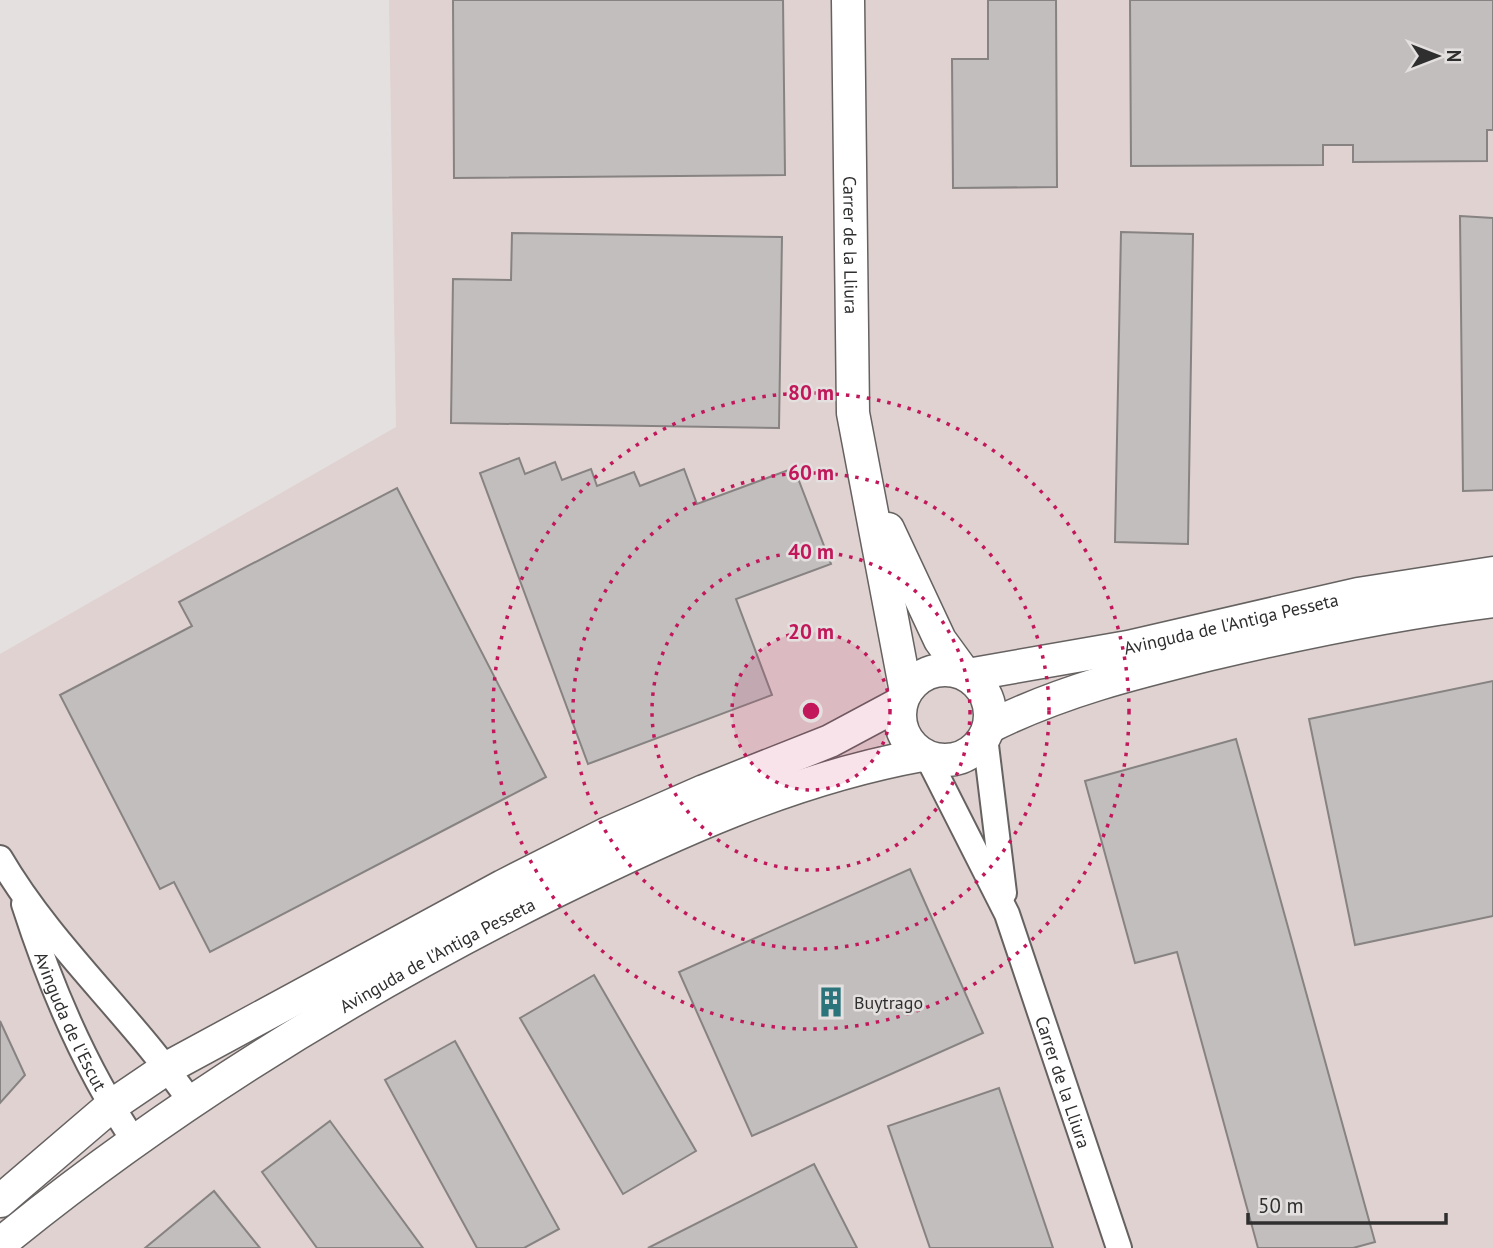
<svg xmlns="http://www.w3.org/2000/svg" width="1493" height="1248" font-family="'PT Sans',sans-serif">
	<style>
		.built { fill: #dfd2d0 }
		.building { fill: #c2bebe; stroke: #868382; stroke-width: 2 }
		.lines { fill: none; stroke-linecap: round; stroke-linejoin: round }
		.minor-casing { stroke: #656261; stroke-width: 28 }
		.tertiary-casing { stroke: #656261; stroke-width: 35 }
		.minor { stroke: #fff; stroke-width: 24 }
		.tertiary { stroke: #fff; stroke-width: 32 }
		.ring { fill: none; stroke: #c2185b; stroke-width: 3.5; stroke-dasharray: 3.5 7 }
		.labels { text-anchor: middle; dominant-baseline: central; stroke-width: 5; stroke-linejoin: round; paint-order: stroke }
		.street-label { font-size: 18px; fill: #302f2f; stroke: #e4e0df }
		.poi-label { font-size: 18px; fill: #302f2f; stroke: #e4e0df; text-anchor: start }
		.centre { fill: #c2185b; stroke: #e4e0df; stroke-width: 3.5 }
		.ring-label { font-size: 21px; text-anchor: middle; font-weight: bold; fill: #c2185b; stroke: #e4e0df; stroke-width: 5; stroke-linejoin: round; paint-order: stroke }
	</style>
	<rect width="100%" height="100%" fill="#e4e0df"/>
	<path class="built" d="M389,0H1493V1248H0V654L396,427Z"/>
	<path class="building" d="M453,0H783L785,175L454,178Z
		M988,0H1056L1057,187L953,188L952,59H988Z
		M1130,0H1493V130H1487V161L1353,162V145H1323V165L1131,166Z
		M1460,216L1493,218V490L1463,491Z
		M1121,232L1193,234L1188,544L1115,542Z
		M512,233L782,237L779,428L451,423L453,279L511,280Z
		M519,458L525,474L555,462L562,480L591,469L597,486L634,472L640,486L684,469L697,504L794,468L831,564L736,599L772,695L588,764L480,473Z
		M397,488L546,777L210,952L174,882L160,889L60,695L192,626L179,602Z
		M1493,681V916L1355,945L1309,719Z
		M1236,739L1375,1242L1353,1248H1258L1177,952L1135,963L1085,781Z
		M910,869L983,1033L752,1136L679,972Z
		M594,975L696,1151L623,1194L520,1018Z
		M0,1021L25,1075L0,1103Z
		M455,1041L559,1229L524,1248H477L385,1080Z
		M999,1088L1053,1248H930L888,1126Z
		M330,1121L423,1248H317L262,1172Z
		M814,1164L857,1248H648Z
		M214,1191L260,1248H145Z"/>
	<g class="lines">
		<g class="minor-casing">
			<g id="minor">
				<path d="M985,737L1004,893"/>
				<path id="s1" d="M928,758L1007,914L1119,1248"/>
				<path d="M0,858C52,947 132,1016 190,1101"/>
				<path id="s2" d="M24,904C51,988 85,1069 135,1142"/>
			</g>
		</g>
		<g class="tertiary-casing">
			<g id="tertiary">
				<path id="s3" d="M848,0L853,413L906,692"/>
				<path d="M888,529L940,640L964,673"/>
				<circle cx="945" cy="715" r="45"/>
				<path id="s4" d="M968,675L1128,647L1358,594L1493,573"/>
				<path d="M989,727C1061,691 1134,673 1211,654C1304,632 1398,613 1493,601"/>
				<path d="M0,1201L111,1106L167,1068L503,886L606,834L704,791L830,741L901,703"/>
				<path id="s5" d="M0,1244C170,1105 356,991 552,893C672,834 790,779 922,755"/>
			</g>
		</g>
		<use href="#minor" class="minor"/>
		<use href="#tertiary" class="tertiary"/>
	</g>
	<circle cx="811" cy="711" r="79" fill="#c2185b" fill-opacity=".12"/>
	<g class="ring">
		<circle cx="811" cy="711" r="79"/>
		<circle cx="811" cy="711" r="159"/>
		<circle cx="811" cy="711" r="238"/>
		<circle cx="811" cy="711" r="318"/>
	</g>
	<defs>
		<g id="building-bare" transform="scale(2.415)"><path d="M-4-6H4V6H1V3H-1V6H-4ZM-2.5-4.3h1.7v1.8h-1.7ZM.8-4.3h1.7v1.8H.8ZM-2.5-1h1.7V.8h-1.7ZM.8-1h1.7V.8H.8Z" fill="#2b747c" stroke="#e4e0df" stroke-width="2.5" paint-order="stroke"/></g>
	</defs>
	<g fill-rule="evenodd">
		<use href="#building-bare" x="831" y="1002"/>
	</g>
	<g class="labels">
		<g class="street-label">
			<text stroke="none"><textPath href="#s3" startOffset="245">Carrer de la Lliura</textPath></text>
			<text stroke="none"><textPath href="#s4" startOffset="268">Avinguda de l'Antiga Pesseta</textPath></text>
			<text stroke="none"><textPath href="#s5" startOffset="525">Avinguda de l'Antiga Pesseta</textPath></text>
			<text stroke="none"><textPath href="#s2" startOffset="126">Avinguda de l'Escut</textPath></text>
			<text stroke="none"><textPath href="#s1" startOffset="352">Carrer de la Lliura</textPath></text>
		</g>
		<g class="poi-label">
			<text x="854" y="1002">Buytrago</text>
		</g>
	</g>
	<circle cx="811" cy="711" r="10" class="centre"/>
	<g class="ring-label">
		<text x="811" y="400">80 m</text>
		<text x="811" y="480">60 m</text>
		<text x="811" y="559">40 m</text>
		<text x="811" y="639">20 m</text>
	</g>
	<g transform="translate(1437 56) rotate(90)" stroke="#e4e0df" stroke-width="5" paint-order="stroke">
	<path d="M0-5L12 26L0 18L-12 26Z" fill="#302f2f"/>
	<text y="-10" font-size="19" font-weight="bold" text-anchor="middle" fill="#302f2f">N</text>
	</g>
	<path d="M1248 1213v10h198v-10" fill="none" stroke="#302f2f" stroke-width="3.5"/>
	<text x="1258" y="1213" font-size="21" fill="#302f2f" stroke="#e4e0df" stroke-width="5" paint-order="stroke">50 m</text>
</svg>
